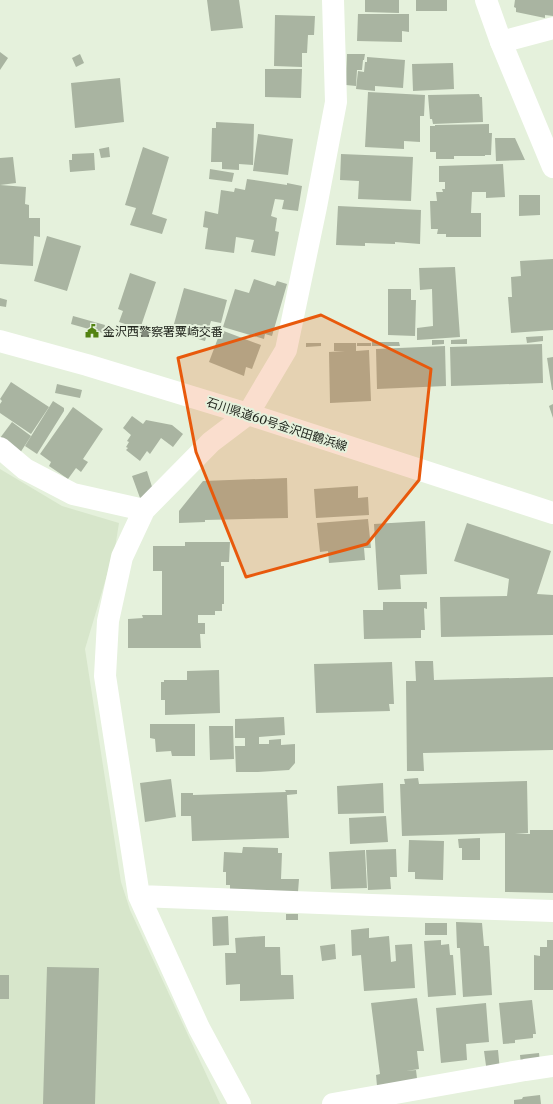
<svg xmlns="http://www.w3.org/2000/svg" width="553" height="1104" font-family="Merriweather,'Noto Sans JP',serif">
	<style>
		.built { fill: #d7e6cb }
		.building { fill: #a9b4a1 }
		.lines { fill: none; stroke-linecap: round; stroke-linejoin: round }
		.street { stroke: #fff; stroke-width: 22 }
		.secondary { stroke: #fff; stroke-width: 22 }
		.primary { stroke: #fff; stroke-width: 22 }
		.marked { fill: #e8590c; fill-opacity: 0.2; stroke: #e8590c; stroke-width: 3; stroke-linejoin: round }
		.labels { text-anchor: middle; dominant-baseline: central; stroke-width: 4; stroke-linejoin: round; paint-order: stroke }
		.poi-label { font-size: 12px; fill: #22261e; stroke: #e5f1dc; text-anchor: start }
		.street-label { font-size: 12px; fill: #22261e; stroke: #e5f1dc }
	</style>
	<rect width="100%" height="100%" fill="#e5f1dc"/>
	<path class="built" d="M0,469L62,506L119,523L115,548L85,649L121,882L130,910L220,1104H0Z"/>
	<path class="building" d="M207,0H239L243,28L211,31Z
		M365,0H399V13L365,12Z
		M416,0H447V11H416Z
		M515,0H553V16L545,15V18L516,12V8L514,7Z
		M358,14H409V32L402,31V42L357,41Z
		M275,15L315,16L314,35H308L307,53H302V67L274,66Z
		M0,52L8,58L0,70Z
		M80,54L84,63L76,67L72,58Z
		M347,54H365L364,60H363L362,70H357L356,86L346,85Z
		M367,57L405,60L403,88L375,86V91L356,89L358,71L364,72L365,62H367Z
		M453,63L454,89L413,91L412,64Z
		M265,69H302L301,98L265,97Z
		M120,78L124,122L75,128L71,83Z
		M368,92L425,95L424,116H420V142L404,141V149L365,147Z
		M479,94L480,97H482L483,122L433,124L432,119H430L428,95Z
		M216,122L254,124L253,165L239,164V170L222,169V162H211L212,128H216Z
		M489,124V133H492L491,155H485V156H454V159H436V152H430V126H435V125Z
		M258,134L293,139L288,175L253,171Z
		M495,138H515L525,160L496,161Z
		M109,147L110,157L101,158L99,149Z
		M143,147L169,157L152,214L167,219L162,234L130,225L136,208L125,205Z
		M94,153L95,170L70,172L69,160H72V154Z
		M341,154L413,157L411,201L358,199L359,181L340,180Z
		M13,157L16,183L0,185V158Z
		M503,164L505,197L486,198V192H472L471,213H481V237H446V234H437L438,229H431L430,201H437L436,192H443L442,189H445V182H439V166Z
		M210,169L234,173L232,182L209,179Z
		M247,179L287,185V183L302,186L298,211L282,209L284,200L275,199L271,216L277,218L275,231L279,232L275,256L251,252L254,240L236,237L234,253L205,249L208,228L203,227L205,211L218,214L221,190L234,192L235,188L245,190Z
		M0,185L26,187L25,204L29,205V218H40V237L34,236L33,266L0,264Z
		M519,195H540V215L519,216Z
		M338,206L421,210L420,244L395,242V244L365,243V246L336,245Z
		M47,236L81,246L67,291L34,281Z
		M553,259V330L511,333L508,297H512L511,277L521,276L520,261Z
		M455,267L460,337L417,340V328L433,326L432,289L420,290L419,268Z
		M130,273L156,282L140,329L119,322L123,311L118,309Z
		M254,279L275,286L277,281L287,284L272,336L265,334L264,339L223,327L235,289L249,293Z
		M184,288L227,300L221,323L211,321L205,341L172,331Z
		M388,289H411V300H416L415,336L388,335Z
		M0,298L7,300L6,307L0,306Z
		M73,316L105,325L103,333L71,324Z
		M221,330L261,345L252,369L246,367L244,376L209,362Z
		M543,336V341L527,343L526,337Z
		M467,339V344H451V340Z
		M432,340H444V344L432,345Z
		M372,342H399L400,346H372Z
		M306,343H321V346L306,347Z
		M334,343H356V351L369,350L371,401L330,403L329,352L345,351H334Z
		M357,343H371V346H357Z
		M542,344L543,383L451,386L450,347Z
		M445,346L446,386L377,389L376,349Z
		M553,357V390H552L547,358Z
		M11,382L49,407L31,434L0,413V404L2,401L0,399Z
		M57,384L82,390L80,398L55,393Z
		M53,401L64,408V411L37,454L25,446Z
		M553,404V418L549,406Z
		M73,407L103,429L83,459L88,462L81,472L76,468L68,479L49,466L51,462L40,454Z
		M132,416L143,424L146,420L172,425L183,434L173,447L161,438L150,454L147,451L140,461L126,450L128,448L126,447L129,442L127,441L131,435L123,428Z
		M12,422L31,436L20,453L0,438Z
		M147,471L154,493L140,498L132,476Z
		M287,478L288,518L205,520V522L179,523V511L203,481Z
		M358,486V498L368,497L369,515L316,518L314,489Z
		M368,519L371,548H364L365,560L329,563L328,551L320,552L317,523Z
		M425,521L427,574L400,575L401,589L378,590L374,524Z
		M467,523L551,551L537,594L553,595V635L441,637L440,597L507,596L509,579L454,561Z
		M185,542H230L229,562H221V566H224V604H222V611H215V615H198V623H205V634H200L201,648H128V619L143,618L142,615H162V571H153V546H185Z
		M383,602H427V609L424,608L425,630H421V638L364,639L363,610H383Z
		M415,661H433L434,680L553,677V750L423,753L424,771H407L406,681H416Z
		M392,662L394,704H389L390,711L316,713L314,664Z
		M219,670L220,713L165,715V700H161V682H164V680H187V671Z
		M284,717L285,735L259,737V744H269V740L281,739V745L295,744V763L289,770L258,772H236L235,746H245V738H235V719Z
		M150,724H195V756H172L171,751L156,752L155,739L150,738Z
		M209,726H233L234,759L210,760Z
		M418,778L419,784L527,781L528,833L515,834H530V830H553V893L505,892V833L402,836L400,784H405L404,779Z
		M171,779L176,817L145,822L140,783Z
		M383,783L384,813L338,814L337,786Z
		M285,790H297V794L287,795L289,838L192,841L191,816H181V793H193V795L286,792Z
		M386,816L388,842L350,844L349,818Z
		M480,838V860H462V848H459L458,839Z
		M409,840L444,841L443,880L415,879V872H408Z
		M243,847L278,848V853H282L281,879H299L298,892L230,889V885H226V872H223L224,852L242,853Z
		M396,849L397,877H390L391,889L368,890L366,850Z
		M365,850L367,888L331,889L329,852Z
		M286,914H298V920H286Z
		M228,916L229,945L213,946L212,917Z
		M456,922L482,923L484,946H489L492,995L463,997L460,948H457Z
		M425,923H447V935H425Z
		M369,928V938L389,936L391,962L396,961L395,945L412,944L415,988L364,991L361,955L352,956L351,930Z
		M265,936V947H280L281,975H293L294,999L240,1001V984L226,985L225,953H236L235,938Z
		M441,940V945L449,944L450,955H453L456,995L428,997L424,941Z
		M547,940H553V990H534V955L540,956V947H547Z
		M335,944L336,959L322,961L320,946Z
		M47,967L99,968L95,1104H43Z
		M0,975H9V999H0Z
		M417,998L424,1051H417L419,1069L406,1071L416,1070L418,1087L378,1097L376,1075L380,1074L371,1003Z
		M532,1000L536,1034H533V1038L515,1040V1043L503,1044L499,1003Z
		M486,1003L489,1042L466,1044L467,1060L441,1063L436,1008Z
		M498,1050L500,1071L487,1073L484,1051Z
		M539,1053L540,1063L521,1065L520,1055Z
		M540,1095L541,1104H514V1100L522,1099L523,1097Z"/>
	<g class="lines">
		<path class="street" d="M501,42L553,28
			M0,448L25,469L73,494L144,510
			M139,896L372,905L553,911
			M240,1104L199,1028L139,896L105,676L108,621L122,557L144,510L211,442L248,414L286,350L316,207L336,102L333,0
			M333,1104L525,1070L553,1066"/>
		<path class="secondary" d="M486,0L501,42L553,167"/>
		<path class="primary" d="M0,341L87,365L248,414L553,513"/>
	</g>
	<path class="marked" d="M321,315L431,369L419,480L367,544L246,577L196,452L178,358Z"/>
	<defs>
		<g id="civic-bare" transform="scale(1.08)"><path d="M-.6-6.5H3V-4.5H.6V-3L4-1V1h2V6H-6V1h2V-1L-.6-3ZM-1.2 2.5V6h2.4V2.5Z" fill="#528211" stroke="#e5f1dc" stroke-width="2.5" paint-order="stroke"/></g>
	</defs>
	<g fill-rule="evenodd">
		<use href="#civic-bare" x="92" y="331"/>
	</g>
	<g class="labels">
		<g class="poi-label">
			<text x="103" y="331">金沢西警察署粟崎交番</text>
		</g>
		<g class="street-label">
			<text transform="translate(277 424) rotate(18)">石川県道60号金沢田鶴浜線</text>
		</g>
	</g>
</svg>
